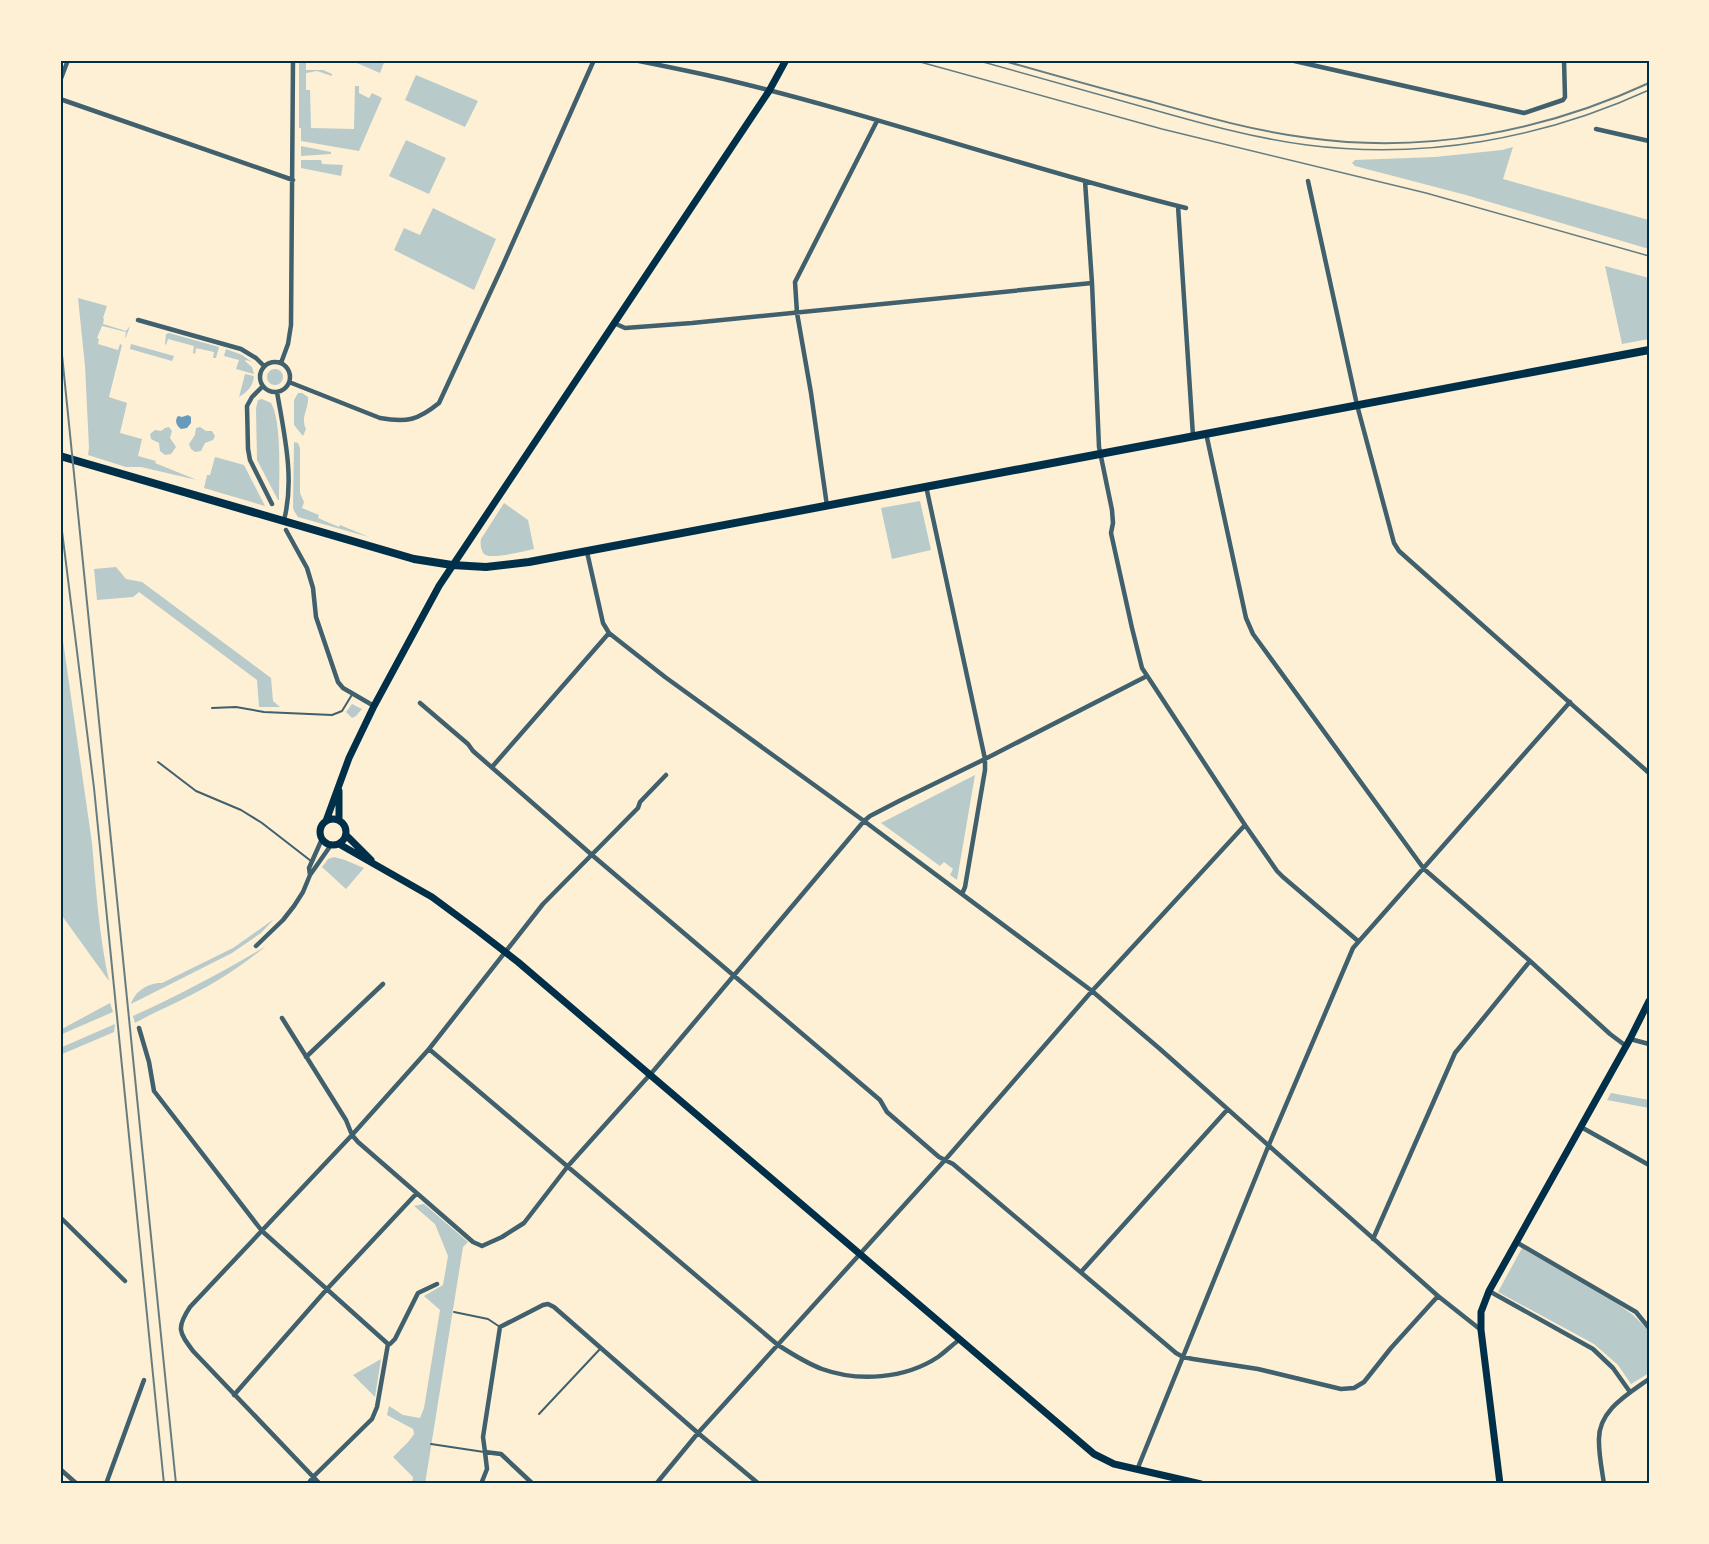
<svg xmlns="http://www.w3.org/2000/svg" width="1709" height="1544" font-family="Overpass,sans-serif">
	<style>
		.green { fill: #b9caca }
		.water { fill: #669bbc }
		.lines { fill: none; stroke-linecap: round; stroke-linejoin: round }
		.service { stroke: #3f606c; stroke-width: 2 }
		.minor { stroke: #3f606c; stroke-width: 4.5 }
		.secondary { stroke: #003049; stroke-width: 7 }
		.primary { stroke: #003049; stroke-width: 8 }
		.tram { stroke: #657d81; stroke-width: 1.5 }
		.rail { stroke: #657d81; stroke-width: 2 }
		.neatline { fill: none; stroke: #003049; stroke-width: 2 }
	</style>
	<rect width="100%" height="100%" fill="#fdf0d5"/>
	<path class="green" d="M299,60H306V70H323L332,74V76L317,71L306,73V90H310L311,128L354,129L355,86H359V93L369,98L372,93L382,98L359,151L301,141V128H299Z
		M350,60H385L380,73Z
		M416,75L478,101L465,127L405,100Z
		M406,140L446,158L429,194L389,176Z
		M301,146L331,152V154L301,156Z
		M1513,147L1503,179L1649,220V249L1466,195L1355,166L1352,163L1355,160L1435,157L1502,150Z
		M301,160H321L322,164L343,165L341,176L301,168Z
		M433,208L496,239L474,290L394,250L404,228L420,235Z
		M1605,266L1649,278V339L1622,344Z
		M78,298L107,306L103,318L104,319L103,324L126,331L130,326L126,337L125,338L126,332L102,326L97,338L99,339L98,344L118,350L120,344L122,345L109,397L127,403L120,433L142,439L138,456L156,461L155,463L197,480L141,467H126L88,455L89,448L85,366Z
		M169,333L219,347L216,358H213L214,352L196,348L195,354L193,353L194,346L168,339L166,345L165,344L166,334Z
		M131,344L174,356L172,361L130,349Z
		M226,349L242,355L252,362L246,360L245,361L252,367L254,374L236,369L239,360L224,356Z
		M267 377a8 8 0 1 1 16 0a8 8 0 1 1-16 0Z
		M245,374L254,376C253,387 247,392 239,397Z
		M298,393H302L308,397C309,409 300,417 306,429L303,436L294,425V400Z
		M262,399L271,403C282,422 279,476 279,500H278L257,460L256,408L258,400Z
		M169,427L172,431L170,438L176,447L171,454L165,455L160,451L159,443L151,439L150,434L155,430L161,431L165,428Z
		M200,427L206,431H212L215,436L213,440L205,443L201,451L195,452L191,449L189,444L195,435L196,428Z
		M294,442L298,443L300,448V493L304,502L302,508L319,515L318,518L339,527L340,525L369,537L298,517L294,511L293,507Z
		M215,457L244,465L265,506L204,488L207,475H210Z
		M920,501L931,550L892,559L881,508Z
		M504,503L528,520L534,549C525,551 490,560 484,554C481,550 480,544 481,539Z
		M116,567L126,579L142,582L271,678L273,701L280,707H259L257,680L139,592L133,597L97,600L94,569Z
		M60,620L92,843C96,889 99,936 109,981L60,913Z
		M352,704L362,709L356,716L352,718L346,712Z
		M975,775L957,880L950,875L953,869L944,862L940,866L881,823Z
		M334,857L345,860L364,868L346,889L322,867L328,859Z
		M274,919L261,933L232,953L131,1004C134,992 149,982 162,983L233,948Z
		M266,946C244,964 220,980 195,993C175,1004 154,1012 135,1023L133,1016C179,995 223,972 266,946Z
		M110,1003L113,1012L60,1035V1030Z
		M115,1024L114,1032L60,1055V1048Z
		M1611,1093L1649,1100V1108L1607,1100Z
		M424,1204L468,1242L463,1247L425,1484H412L413,1477L393,1457L409,1441L414,1434L413,1429L387,1415L389,1406L403,1415L420,1418L424,1408L440,1310L424,1296L443,1285L448,1256L435,1224L414,1206Z
		M1522,1248L1619,1305L1633,1315L1649,1331V1373L1631,1384L1618,1365L1594,1344L1498,1292Z
		M381,1359L375,1397L353,1375Z"/>
	<path class="water" d="M188,415L191,417V423L187,428L181,429C177,426 174,421 178,416L182,417Z"/>
	<g class="lines">
		<path class="service" d="M212,708L236,707L264,712L332,715L342,711L353,693
			M158,762L196,791L241,810L262,823L311,861
			M454,1312L488,1319L500,1327
			M539,1414L600,1349
			M431,1444L484,1452"/>
		<path class="minor" d="M634,60C664,66 694,72 724,79C879,116 1031,170 1186,208
			M1290,60L1524,113L1563,100L1565,97L1564,60
			M60,81L68,60
			M60,99L293,180
			M1596,129L1649,141
			M1085,181L1092,283L1099,447L1112,510L1113,523L1111,533L1132,628L1142,668L1245,825L1277,871L1283,877L1358,941
			M1308,181L1357,405L1394,543L1399,551L1649,773
			M1178,206L1193,436
			M138,320L241,349L256,358L264,366
			M614,323L625,328L692,323L1092,283
			M260 377a15 15 0 1 1 30 0a15 15 0 1 1-30 0Z
			M281,363L288,344L291,325L293,60
			M289,382L380,418C407,423 418,420 439,403L502,267L594,60
			M263,386L252,397L247,406L248,449L250,460L272,504
			M277,392C284,433 295,479 284,520
			M1206,433L1246,618L1253,634L1424,869L1530,961L1610,1034L1626,1046
			M926,486L985,759V770L965,887L962,894
			M827,506L811,393L797,313L795,282L877,121
			M286,530L307,568L313,588L316,617L338,682L343,688L374,706
			M587,552L603,623L609,633L665,677L864,821L1092,991L1160,1049L1438,1296L1481,1330
			M420,703L468,744L473,751L592,855L880,1100L887,1112L939,1157L953,1164L1176,1353L1183,1357L1193,1359L1258,1369L1341,1389L1354,1388L1364,1382L1391,1348L1438,1296
			M492,767L609,633
			M310,875L309,868L322,839
			M256,946L283,920L294,906L303,892L310,875L331,845
			M282,1018L346,1120L352,1135L358,1142L473,1242L482,1246L502,1237L524,1223L568,1166L655,1069L864,821L870,816L901,800L985,759L1147,676
			M139,1028L149,1062L154,1091L262,1231L388,1344L377,1407L372,1419L313,1477L308,1484
			M1630,1039L1649,1044
			M429,1049L778,1345C792,1354 806,1363 822,1369C858,1382 905,1379 938,1357C945,1352 952,1345 959,1340
			M306,1057L383,984
			M1581,1127L1649,1165
			M60,1217L125,1281
			M1373,1239L1455,1053L1530,961
			M1516,1242L1636,1312L1649,1328
			M1081,1272L1227,1110
			M1489,1291L1593,1349L1613,1368L1630,1392
			M388,1344H390L395,1339L418,1293L437,1284
			M234,1395L327,1289L416,1194
			M60,1469L77,1484
			M1137,1470L1268,1147L1353,948L1570,702
			M106,1484L144,1380
			M320,1484L193,1351C179,1332 176,1328 190,1307L352,1135L429,1049L543,904L638,808L640,802L666,775
			M481,1484L487,1469L485,1452
			M533,1484L501,1454L485,1452L483,1437L500,1327L543,1305L548,1304L554,1307L698,1433L759,1484
			M656,1484L698,1433L945,1160L1092,991L1245,825
			M1604,1484C1602,1470 1599,1456 1599,1442C1597,1411 1628,1394 1649,1379"/>
		<path class="secondary" d="M320 832a13 13 0 1 1 26 0a13 13 0 1 1-26 0Z
			M339,820V791
			M326,821L349,758L374,706L439,586L769,91L786,60
			M346,835L371,860
			M339,844L432,897L478,931L518,962L1094,1454L1114,1464L1201,1484
			M1500,1484L1481,1330V1312L1489,1291L1630,1039L1649,1001"/>
		<path class="primary" d="M60,456L414,559L452,565L486,567L529,562L1649,350"/>
		<path class="tram" d="M913,60L1162,129L1426,193L1649,256
			M976,60C1033,76 1090,92 1147,108C1200,123 1253,138 1307,145C1424,160 1542,139 1649,90"/>
		<path class="rail" d="M1001,60C1050,74 1100,88 1149,101C1202,116 1254,131 1309,138C1425,154 1543,132 1649,83
			M60,335L176,1484
			M60,515L94,788L164,1484"/>
	</g>
	<rect width="1709" height="1544" fill="none" stroke="#fdf0d5" stroke-width="123"/>
	<rect x="62" y="62" width="1586" height="1420" class="neatline"/>
</svg>
